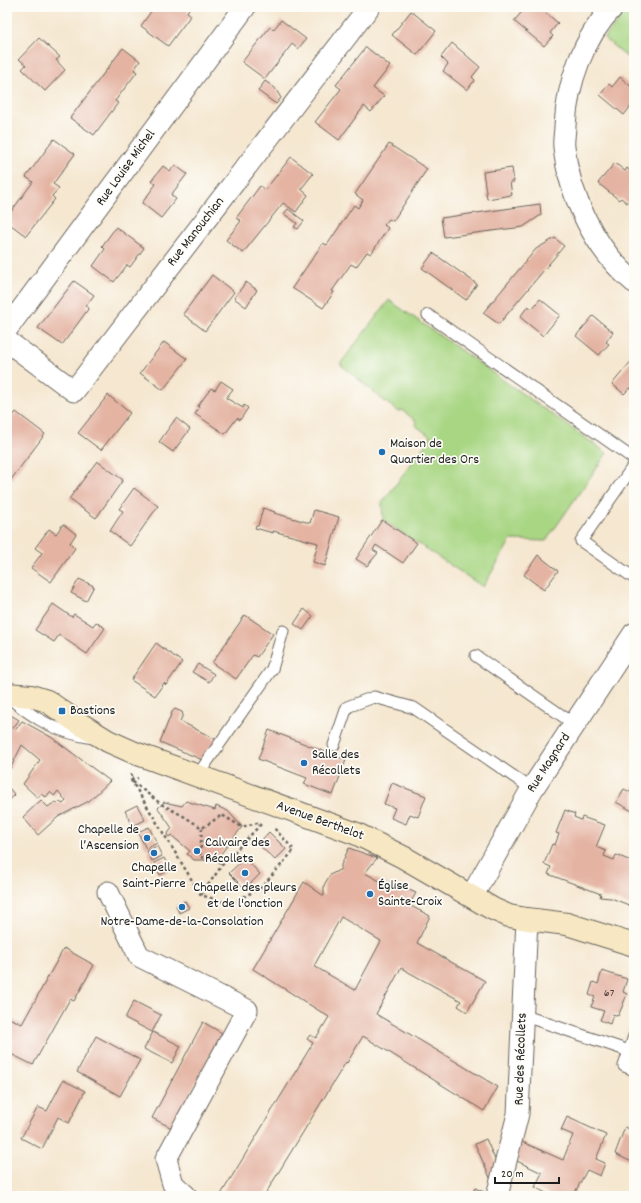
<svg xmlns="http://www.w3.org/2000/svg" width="641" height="1203" font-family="Dekko,sans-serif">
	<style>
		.green { fill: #a8d683; stroke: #627950 }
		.building { fill: #e4b3a2; fill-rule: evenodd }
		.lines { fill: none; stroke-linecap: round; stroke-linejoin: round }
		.service-casing { stroke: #68635b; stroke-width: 13 }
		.minor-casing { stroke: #68635b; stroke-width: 23 }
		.tertiary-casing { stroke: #68635b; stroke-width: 24 }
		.secondary-casing { stroke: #68635b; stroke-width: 24 }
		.path { stroke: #68635b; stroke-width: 2.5; stroke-dasharray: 3 3; stroke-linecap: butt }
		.service { stroke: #fff; stroke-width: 11 }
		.minor { stroke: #fff; stroke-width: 21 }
		.tertiary { stroke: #fff; stroke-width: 22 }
		.secondary { stroke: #f7e8c3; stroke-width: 22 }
		.poi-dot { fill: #1f6fb2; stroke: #fdfcf7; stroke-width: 1.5 }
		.labels { text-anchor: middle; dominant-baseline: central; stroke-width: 3.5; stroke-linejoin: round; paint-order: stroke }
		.number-label { font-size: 12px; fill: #4e423e }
		.street-label { font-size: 14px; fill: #1c1c1c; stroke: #fdfcf7 }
		.poi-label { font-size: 14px; fill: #1c1c1c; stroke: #fdfcf7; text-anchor: start }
	</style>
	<rect width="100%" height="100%" fill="#fdfcf7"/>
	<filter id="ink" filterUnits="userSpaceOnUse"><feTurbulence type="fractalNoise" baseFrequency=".025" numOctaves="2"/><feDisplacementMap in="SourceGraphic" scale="8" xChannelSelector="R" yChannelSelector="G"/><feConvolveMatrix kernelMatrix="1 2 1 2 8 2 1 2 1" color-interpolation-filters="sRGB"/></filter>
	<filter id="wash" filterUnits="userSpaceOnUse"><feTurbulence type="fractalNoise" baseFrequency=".012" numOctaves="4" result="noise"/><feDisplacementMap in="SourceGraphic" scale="16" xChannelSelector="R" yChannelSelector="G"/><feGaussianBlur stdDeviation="0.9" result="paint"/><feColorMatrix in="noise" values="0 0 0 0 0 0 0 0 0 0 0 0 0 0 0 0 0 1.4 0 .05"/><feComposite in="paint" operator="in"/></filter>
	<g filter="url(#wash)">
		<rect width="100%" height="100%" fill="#f5e7d0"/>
		<path class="green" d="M630,7H634V63L604,38Z
			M389,300L607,453L546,541L511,540L483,587L383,520L382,503L431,437L415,425L417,422L402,410L399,412L383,400L340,364Z"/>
		<g id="blocks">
			<path class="building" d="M154,7H190L187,12L191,15L168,46L141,26Z
				M526,7H539L558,23L550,33L553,36L544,46L514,21Z
				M411,11L436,31L417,55L392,35Z
				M281,20L306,39L298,49L292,44L265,79L242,62L270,27L274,29Z
				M39,38L60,57L56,60L65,70L45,91L22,69L26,65L19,59Z
				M452,43L480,67L472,77L475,80L467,90L443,71L448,64L441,57Z
				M366,47L390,66L373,88L384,96L371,112L364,106L339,140L315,122L341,89L336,85Z
				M123,48L140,61L134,70L137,72L115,101L118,103L94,135L70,118Z
				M620,77L634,89V102L624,115L600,95L609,84L612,87Z
				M265,81L275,88L281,98L276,104L258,91Z
				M54,139L75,154L53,184L59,188L52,196L55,199L26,236L7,222V217L33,182L26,177Z
				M389,144L427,169L393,221L389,219L384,225L388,228L371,254L367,252L356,267L351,264L332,291L334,292L323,308L292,288L323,243L327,245L354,205L358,208L363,200L355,194Z
				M291,157L313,174L301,189L308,195L296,212L283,203L243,253L226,240L241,221L236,218L260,186L265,190Z
				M615,163L625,171L627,168L634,174V195L627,203L621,198L619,200L598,183Z
				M175,165L187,174L171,195L176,199L161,218L142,203L156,184L151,181L163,166L170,171Z
				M512,168L514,182H510L512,195L487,199L483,172Z
				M540,204L541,215L523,227L444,237L441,218Z
				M288,209L304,221L298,229L294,227L297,223L284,214Z
				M116,227L144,248L130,267L127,265L114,282L93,266L105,249L102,246Z
				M555,238L564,246L499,324L483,313L536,249Z
				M433,253L477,284L466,300L422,268Z
				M212,275L234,292L205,331L183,314Z
				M74,281L94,295L86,306L89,308L62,345L38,328Z
				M246,282L257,290L246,307L234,298Z
				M540,299L560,315L543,336L520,317L528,306L532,309Z
				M593,316L613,332L606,342L609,344L599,355L576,336Z
				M164,342L187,359L163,390L140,373Z
				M634,358V391L630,388L624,394L612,384Z
				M221,381L233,389L226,398L243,408L244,405L248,408L240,420L237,418L225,434L195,414L199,408L198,406L211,388L215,390Z
				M108,395L130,413L101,450L78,433Z
				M16,412L45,434L7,485V424Z
				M176,418L190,429L173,452L159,442Z
				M97,461L123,480L96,518L69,499Z
				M134,488L158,506L130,546L110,531L123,511L119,509Z
				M263,508L275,512L274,513L310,523L314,510L339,517L325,566L313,562L318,543L273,531V533L255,528L256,526H258Z
				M382,520L417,543L403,563L376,545L373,550L378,553L367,566L356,559Z
				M63,524L76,534L70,543L75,548L51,582L31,568L42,553L35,548L49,529L56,534Z
				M538,555L558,571L544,590L524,575Z
				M79,579L94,586L86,601L71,593Z
				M53,604L72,617L74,614L93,626L96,622L105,628L87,654L59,635L54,642L35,630Z
				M304,609L313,616L303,630L294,624Z
				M245,615L273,634L257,657L253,655L236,679L212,663Z
				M156,643L182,662L166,685L164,683L155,696L131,680Z
				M198,664L214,674L209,682L192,672Z
				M175,709L182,712L183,715L180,721L219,741L217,746L212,744L205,761L160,742L172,712Z
				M9,714L19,720L13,728L16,729L22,721L51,737L110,781L89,801L58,817L38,835L23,817L41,800L48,807L55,802L57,803L60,802L63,804L66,801L58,791L54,796L50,792L46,797L41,794L38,798L23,784L40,760L22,745L10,769L7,766V716Z
				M269,730L346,760L333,795L304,784L307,778L258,759Z
				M392,783L426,796L418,817L410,814L406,824L391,818L395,808L384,804Z
				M634,785V812L616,802L624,789L630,792Z
				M7,786L15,795L7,802Z
				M186,801L215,810L216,806L228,811L242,827L216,860H194L187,854L190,851L171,835L169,837L167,835L172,828L158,808L164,802L182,806Z
				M137,805L145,820L133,826L125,811Z
				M565,810L575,814L574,817L581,820L582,817L605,825L596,847L606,851L604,856L614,860L616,855L634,862V907L611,898L600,897L601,894L548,874L551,867L544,864L552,844L555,845L559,834L556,833Z
				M149,827L157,843L146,849L138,832Z
				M269,832L286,849L275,860L258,844Z
				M157,846L162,856L152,861L147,851Z
				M349,848L377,858L365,873L398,891L400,886L416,893L409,905L430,916L417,943L485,981L467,1012L458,1006L461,1001L401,968L376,1014L498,1087L484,1111L363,1036L347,1063L346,1062L264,1196H220L313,1043L307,1039L310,1035L316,1038L329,1017L253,969L304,882L324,896V885L330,875L341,869V865ZM341,917L381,941L355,990L314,966Z
				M164,858L170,870L160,875L154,863Z
				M245,858L260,874L245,889L229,873Z
				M185,901L189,908L179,913L176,906Z
				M64,948L94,965L74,1001L70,999L33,1065L7,1052V1017L22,1024Z
				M602,971L627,979L623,992L627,994L622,1007L618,1016L613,1014L610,1024L600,1020L604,1011L591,1007L595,997L589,995L593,982L598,984Z
				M134,1001L161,1015L152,1032L125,1018Z
				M203,1022L222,1033L172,1128L152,1118Z
				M153,1032L181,1046L172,1063L144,1049Z
				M96,1036L140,1060L120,1096L77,1072Z
				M63,1080L85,1091L69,1123L58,1117L42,1149L21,1138L38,1107L47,1111Z
				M567,1117L606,1135L596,1159L605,1163L600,1176L587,1170L573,1196H551L535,1187L542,1173L517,1161L520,1141L563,1160L573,1135L561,1130Z
				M625,1127L634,1131V1163L615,1154Z
				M486,1139L500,1171L491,1180L475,1144Z
				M475,1188L491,1195V1196H472Z"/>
		</g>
	</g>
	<g filter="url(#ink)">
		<use href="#blocks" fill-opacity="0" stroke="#68635b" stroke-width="1"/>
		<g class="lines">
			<g class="service-casing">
				<path id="service" d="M428,315L634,459
					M634,465L581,541L634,578
					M476,656L574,724
					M7,696C36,720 56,732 93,738
					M334,745L347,707L374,697L414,708L532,789
					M197,776L272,669L283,631
					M522,1015L629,1051
					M634,1036L624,1066L634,1070"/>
			</g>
			<g class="minor-casing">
				<path id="minor" d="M613,7C583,38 567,84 565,126C565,133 563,141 564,147C569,196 596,251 634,282
					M7,329L245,7
					M7,341L74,391L369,7
					M108,892L139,956L247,1010L166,1159L173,1184L186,1196
					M497,1196L518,1114L527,919"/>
			</g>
			<g class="tertiary-casing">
				<path id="tertiary" d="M472,896L532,789L634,634"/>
			</g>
			<g class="secondary-casing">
				<path id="secondary" d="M7,694L31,696L47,701L74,720L108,741L135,753L357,834L403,857L493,909L509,916L527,919L567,924L634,945"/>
			</g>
			<path class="path" d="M132,774L131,780L201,895L230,904L262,887L294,850L273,827
				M131,780L138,778
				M133,782L161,804L185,817L202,828L222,815L242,827L261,822
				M202,828L200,857L216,860L223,864
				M201,895L223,864L263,822"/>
			<use href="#service" class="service"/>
			<use href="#minor" class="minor"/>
			<use href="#tertiary" class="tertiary"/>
			<use href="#secondary" class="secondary"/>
		</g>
	</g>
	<g class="poi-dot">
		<circle cx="382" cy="452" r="4"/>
		<rect x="58" y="707" width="8" height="8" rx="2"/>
		<circle cx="304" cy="763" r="4"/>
		<circle cx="147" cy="838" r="4"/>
		<circle cx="197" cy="851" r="4"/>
		<circle cx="154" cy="853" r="4"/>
		<circle cx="245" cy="873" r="4"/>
		<circle cx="370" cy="894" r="4"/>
		<circle cx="182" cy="907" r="4"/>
	</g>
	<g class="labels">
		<g class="number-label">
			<text x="609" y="993">67</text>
		</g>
		<g class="street-label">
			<text transform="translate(126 168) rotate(-54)">Rue Louise Michel</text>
			<text transform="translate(196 232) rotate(-52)">Rue Manouchian</text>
			<text transform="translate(549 763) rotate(-57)">Rue Magnard</text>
			<text transform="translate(320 821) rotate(20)">Avenue Berthelot</text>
			<text transform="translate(521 1059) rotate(-88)">Rue des Récollets</text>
		</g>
		<g class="poi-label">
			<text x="390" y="444">Maison de<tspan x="390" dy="16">Quartier des Ors</tspan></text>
			<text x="70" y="711">Bastions</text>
			<text x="312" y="755">Salle des<tspan x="312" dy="16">Récollets</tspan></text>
			<text x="139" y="830" text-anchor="end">Chapelle de<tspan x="139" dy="16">l’Ascension</tspan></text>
			<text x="205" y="843">Calvaire des<tspan x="205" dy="16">Récollets</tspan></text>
			<text x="154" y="868" text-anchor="middle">Chapelle<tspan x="154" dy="16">Saint-Pierre</tspan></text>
			<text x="378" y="886">Église<tspan x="378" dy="16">Sainte-Croix</tspan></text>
			<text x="245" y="888" text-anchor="middle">Chapelle des pleurs<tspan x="245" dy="16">et de l'onction</tspan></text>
			<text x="182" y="922" text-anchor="middle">Notre-Dame-de-la-Consolation</text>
		</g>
	</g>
	<rect width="641" height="1203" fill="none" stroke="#fdfcf7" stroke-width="24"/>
	<path d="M495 1177v6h64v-6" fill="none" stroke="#1c1c1c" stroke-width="2"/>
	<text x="501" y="1177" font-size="12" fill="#1c1c1c" stroke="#fdfcf7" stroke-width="3" paint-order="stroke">20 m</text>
</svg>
